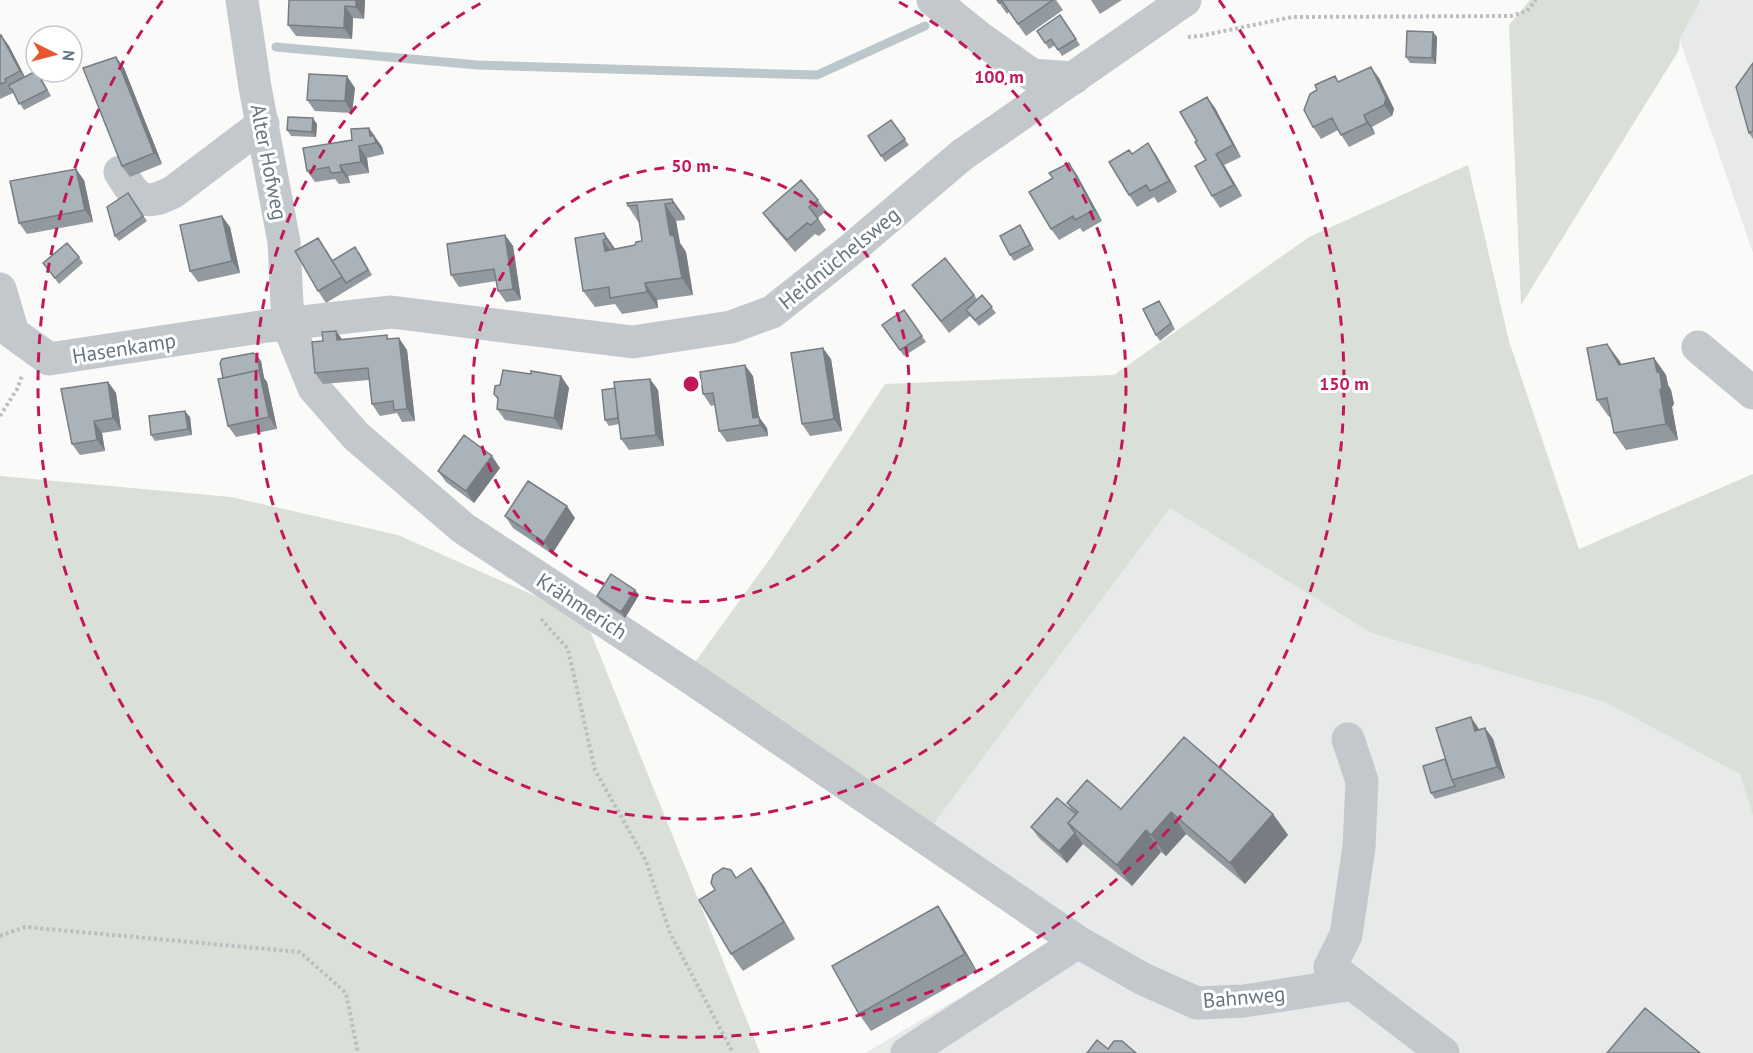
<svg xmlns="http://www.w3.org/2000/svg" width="1753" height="1053" font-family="'PT Sans',sans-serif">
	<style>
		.built { fill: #e8e9e9 }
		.green { fill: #dadfd7 }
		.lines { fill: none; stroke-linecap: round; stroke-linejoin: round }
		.stream { stroke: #bbc7cb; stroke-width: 9 }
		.path { stroke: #bbbfc2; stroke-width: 4; stroke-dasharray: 3 3; stroke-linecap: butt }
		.minor { stroke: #c3c8cc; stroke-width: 33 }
		.wall { fill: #929a9f }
		.shaded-wall { fill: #777d82 }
		.building { fill: #aab3b9; stroke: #777d82; stroke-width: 1.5 }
		.ring { fill: none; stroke: #c2185b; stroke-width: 3; stroke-dasharray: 10 8 }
		.labels { text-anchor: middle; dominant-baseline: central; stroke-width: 6; stroke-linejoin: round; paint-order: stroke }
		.street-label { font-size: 21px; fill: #657683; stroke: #fff }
		.centre { fill: #c2185b; stroke: #fff; stroke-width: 3 }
		.ring-label { font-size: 18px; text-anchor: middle; font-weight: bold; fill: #c2185b; stroke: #fff; stroke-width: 6; stroke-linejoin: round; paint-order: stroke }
	</style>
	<rect width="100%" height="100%" fill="#fafaf8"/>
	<path class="built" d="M1701,0H1753V253L1679,38Z
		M1170,508L1371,633L1605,701L1741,774L1753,816V1053H865L1073,931L930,829Z"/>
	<path class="green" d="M1530,0H1701L1680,38L1679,50L1521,305L1509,25Z
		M1468,165L1509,341L1579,549L1753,474V816L1740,774L1605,702L1371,633L1170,508L930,829L693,665L772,556L885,384L1114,375L1309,237Z
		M0,476L231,497L398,535L585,618L760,1053H0Z"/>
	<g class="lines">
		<path class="stream" d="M276,47L478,65L817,75L925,26"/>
		<path class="path" d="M1188,37L1200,36L1292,17L1511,16L1527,11L1536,0
			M0,416L17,389L22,376
			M541,619L568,649L595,770L646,861L670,933L733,1053
			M0,936L25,927L300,952L346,993L358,1053"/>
		<path class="minor" d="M242,0L255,87L284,242L288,324L314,388L356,436L463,528L688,676L1078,942L1143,979L1197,1003L1244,1001L1353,984
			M933,0L980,38L1032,75L1074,78
			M120,172C136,198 142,208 173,192L263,124
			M0,289L13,333L49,359L267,326L391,312L633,342L731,327L772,312L849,251L962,155L1185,0
			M1698,347L1753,393
			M1330,967L1346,935L1359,847L1362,781L1348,739
			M1334,970L1443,1053
			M907,1053L1078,942"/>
	</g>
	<path class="wall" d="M289,0L365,1L364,19L353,18L352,39L296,36L288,25Z
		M997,0H1056L1063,10L1026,36L1009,12L1007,14Z
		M1091,0H1122L1100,14Z
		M1060,15L1080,45L1062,56L1055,45L1049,49L1037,31Z
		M1433,32L1437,37L1436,64L1410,63L1406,57Z
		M0,35H1L9,46L25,77L38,72L51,96L24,110L13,93L0,99Z
		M116,57L124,68L162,164L130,177L122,166Z
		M1753,63V139L1749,133Z
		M1379,78L1394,109L1392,116L1372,127L1375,134L1349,147L1338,130L1321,139L1313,127L1338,82Z
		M355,88L352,113L315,111L307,100Z
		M1207,97L1215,108L1241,157L1224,165L1242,196L1220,208L1212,196L1206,160L1197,141Z
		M891,120L909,145L885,162L868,136Z
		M317,124L316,137L291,136L287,130Z
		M369,128L382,147L384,154L367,158L369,173L348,176L350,183L339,184L335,179L315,182L307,171Z
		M1148,143L1156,155L1177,192L1158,203L1154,197L1137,207L1129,195L1132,154Z
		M1069,163L1077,175L1102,221L1083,232L1080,228L1059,240L1051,229L1053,178Z
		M84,180L93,222L27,234L19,223Z
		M128,193L147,221L119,241L115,236Z
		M672,199L684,216L685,220L676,221L680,243L686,252L693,295L657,300L658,308L622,314L615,304L595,307L583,291L604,233L615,249L635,245L642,241L639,223L628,206Z
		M818,200L826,211L818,218L826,230L819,236L815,234L795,252L771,224L763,213Z
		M1020,225L1024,231L1034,250L1014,261L1010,255Z
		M230,227L240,273L198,282L190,271Z
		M505,235L513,246L521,300L506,302L498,291L496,281L459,287L451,275Z
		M326,249L333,261L359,252L372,275L326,303L318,291Z
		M79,257L83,263L59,284L43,263Z
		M912,285L974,295L977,299L982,295L996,313L979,326L970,316L949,333Z
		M1159,301L1175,329L1160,341L1156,335Z
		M904,310L926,342L904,356L882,325Z
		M336,331L342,339H389L407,350L415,421L402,422L397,413L380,416L372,404L369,380L323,384L315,373L323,341Z
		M1654,358L1666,375L1668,385L1671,390L1674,404L1672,407L1678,440L1626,450L1614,433L1611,416L1609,417L1597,400L1619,360L1621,364Z
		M831,359L842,431L810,436L802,424Z
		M261,361L264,378L267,382L277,429L236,437L228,426L223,378Z
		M531,374L561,376L569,388L562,430L505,420L497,409L498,400L494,394Z
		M753,376L759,417L767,428L768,436L727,442L719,431L715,405L711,406L703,394Z
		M650,379L658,390L664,446L629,450L621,439L619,424L609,426L605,420L615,388Z
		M108,382L116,393L121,430L102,433L105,451L80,455L72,444Z
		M190,417L192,435L155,441L151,435Z
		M500,468L474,503L446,482L438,471Z
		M505,516L575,518L552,554L513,528Z
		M635,590L639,595L625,618L601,602L597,596Z
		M1485,728L1493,739L1505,778L1435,799L1431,793L1445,759L1479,729V730Z
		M1067,803L1121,809L1273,814L1288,835L1245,884L1186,834L1166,856L1161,852L1132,886L1083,844L1067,863L1039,838L1031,827L1074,813Z
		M736,878L763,885L795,939L743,971L731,954Z
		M938,906L949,923L977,971L871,1031L859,1014Z"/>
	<path class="shaded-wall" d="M356,0H365V1L364,19L356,7Z
		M345,6L353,18L352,39L344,28Z
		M1433,32L1437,37L1436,64L1432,58Z
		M1,35L9,46L28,83L20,71Z
		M116,57L124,68L162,164L154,153Z
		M1371,67L1379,78L1394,109L1392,116L1384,105Z
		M347,76L355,88L352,113L345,101Z
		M1207,97L1215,108L1241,157L1233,145Z
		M1364,115L1372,127L1375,134L1367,123Z
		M313,118L317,124L316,137L312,132Z
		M369,128L382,147L384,154L376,143L370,136Z
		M1148,143L1156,155L1177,192L1169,181Z
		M359,146L367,158L369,173L361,162Z
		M1216,154L1224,165L1242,196L1234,185Z
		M1069,163L1077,175L1102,221L1094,210Z
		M340,165L348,176L350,183L342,172Z
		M76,169L84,180L93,222L85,210Z
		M672,199L684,216L685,220L673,203Z
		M665,204L676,221L680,243L686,252L693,295L682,278L670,235Z
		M222,216L230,227L240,273L232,261Z
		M1020,225L1024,231L1034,250L1030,245Z
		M604,233L616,250L618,256L606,239Z
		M505,235L513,246L521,300L513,289Z
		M603,240L615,256L605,251Z
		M645,283L657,300L658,308L647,292Z
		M336,331L344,342L337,340Z
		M399,338L407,350L415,421L407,409Z
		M1607,344L1619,360L1631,381L1619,365Z
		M823,348L831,359L842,431L834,419Z
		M257,355L261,361L264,378L267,382L277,429L269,417Z
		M1654,358L1666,375L1668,385L1671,390L1674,404L1672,407L1678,440L1666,424Z
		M745,365L753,376L759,417L767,428L768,436L760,425L753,418Z
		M561,376L569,388L562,430L554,418Z
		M650,379L658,390L664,446L656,435Z
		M108,382L116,393L121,430L113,418Z
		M185,411L190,417L192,435L188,429Z
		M94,421L102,433L105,451L97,440Z
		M492,456L500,468L474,503L466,491Z
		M567,506L575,518L552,554L544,542Z
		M635,590L639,595L625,618L621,612Z
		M1471,717L1479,729L1483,742L1475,731Z
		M1485,728L1493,739L1505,778L1497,767Z
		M1171,812L1186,834L1166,856L1151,835Z
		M1273,814L1288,835L1245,884L1230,863Z
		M1146,830L1161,852L1132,886L1117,865Z
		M1075,833L1083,844L1067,863L1059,851Z
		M751,868L763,885L795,939L784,922Z
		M938,906L949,923L977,971L965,954Z"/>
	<path class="building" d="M289,0H356V7L345,6L344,28L288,25Z
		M997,0H1053L1018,24L1002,1L999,3Z
		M1060,15L1076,39L1058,50L1051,39L1045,43L1037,31Z
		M1407,31L1433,32L1432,58L1406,57Z
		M0,35H1L20,71L5,79L6,82L0,84Z
		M116,57L154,153L122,166L83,68Z
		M1753,63V131L1749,133L1736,87Z
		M1371,67L1386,98L1384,105L1364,115L1367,123L1341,135L1332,118L1313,127L1304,110L1310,94L1317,90L1315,85L1335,76L1338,82Z
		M36,71L47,90L19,104L12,89H10L9,85Z
		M309,74L347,76L345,101L307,100Z
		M1207,97L1233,145L1216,154L1234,185L1212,196L1195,166L1206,160L1195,142L1197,141L1180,112Z
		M288,117L313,118L312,132L287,130Z
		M891,120L905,139L881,156L868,136Z
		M369,128L370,136H374L376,143L359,146L361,162L340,165L342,172L331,173L329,167L307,171L303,148L352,140L351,129Z
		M1148,143L1169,181L1150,191L1146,185L1129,195L1109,162L1129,150L1132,154Z
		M1069,163L1094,210L1075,220L1073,216L1051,229L1029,192L1053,178L1049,173Z
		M76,169L85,210L19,223L10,181Z
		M801,180L818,200L809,207L818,219L811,225L807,223L787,240L763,213Z
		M128,193L143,216L115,236L107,207Z
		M672,199L673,203L665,204L670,235L674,236L682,278L645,283L647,292L610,298L609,287L583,291L575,238L604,233L606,239L603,240L605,251L635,245L636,242L642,241L637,205L628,206L627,203Z
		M222,216L232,261L190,271L180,225Z
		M1020,225L1030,245L1010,255L1000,236Z
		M505,235L513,289L498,291L494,269L451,275L447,244Z
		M318,238L342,277L318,291L295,251Z
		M67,243L79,257L55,278L43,263Z
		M355,247L368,270L346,283L332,261Z
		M945,258L974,295L941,321L912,285Z
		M982,295L992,307L975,320L966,310Z
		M1159,301L1171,323L1156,335L1143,309Z
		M904,310L922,336L900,350L882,325Z
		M336,331L337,340L387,335V339L399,338L407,409L394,410L393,401L372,404L368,368L315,373L312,342L323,341L322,332Z
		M1607,344L1619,365L1654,358L1657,372L1660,373L1662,388L1660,390L1666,424L1614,433L1607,398L1597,400L1587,348Z
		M823,348L834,419L802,424L791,353Z
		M253,353L257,355L260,372L259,370L223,378L220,363L222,359Z
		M745,365L753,418L759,417L760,425L719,431L713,393L703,394L700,372Z
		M259,370L269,417L228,426L218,379Z
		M503,370L531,374V371L561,376L554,418L497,409L498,398L494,394L495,386L500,385Z
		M650,379L656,435L621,439L614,382Z
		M108,382L113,418L94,421L97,440L72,444L61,389Z
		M615,388L618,418L605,420L602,390Z
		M185,411L188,429L151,435L149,416Z
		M464,435L492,456L466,491L438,471Z
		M528,481L567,506L544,542L505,516Z
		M611,574L635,590L621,612L597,596Z
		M1471,717L1475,731L1485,728L1497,767L1452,780L1436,728Z
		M1184,737L1273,814L1230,863L1171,812L1151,835L1146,830L1117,865L1068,823L1078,812L1067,803L1087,780L1121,809Z
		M1445,759L1452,780L1455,786L1431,793L1423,766Z
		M1057,798L1076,814L1068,823L1075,833L1059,851L1031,827Z
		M723,868L731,870L736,878L751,868L784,922L731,954L699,900L715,890L711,883L713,875Z
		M938,906L965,954L859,1014L832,966Z
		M1645,1008L1700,1053H1607Z
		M1097,1040L1108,1049L1114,1041H1122L1136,1053H1087Z"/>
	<g class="ring">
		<circle cx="691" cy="384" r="218"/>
		<path d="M899 2A435 435 0 1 1 483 2"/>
		<path d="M1219 0A653 653 0 1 1 163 0"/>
	</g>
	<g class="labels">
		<g class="street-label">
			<text transform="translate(269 162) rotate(79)">Alter Hofweg</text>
			<text transform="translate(839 258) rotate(-39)">Heidnüchelsweg</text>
			<text transform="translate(124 348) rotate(-9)">Hasenkamp</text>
			<text transform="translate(582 606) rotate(33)">Krähmerich</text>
			<text transform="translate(1244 997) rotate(-5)">Bahnweg</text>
		</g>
	</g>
	<circle cx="691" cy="384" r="9" class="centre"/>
	<g class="ring-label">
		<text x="999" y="83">100 m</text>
		<text x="691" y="172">50 m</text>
		<text x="1344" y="390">150 m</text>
	</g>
	<g transform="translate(54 54) rotate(96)"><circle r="28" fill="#ffffff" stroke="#c1c8cd" stroke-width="1.5"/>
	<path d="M0-4.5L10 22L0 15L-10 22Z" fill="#e4572e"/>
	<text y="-9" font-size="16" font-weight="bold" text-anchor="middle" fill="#657683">N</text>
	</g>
</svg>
